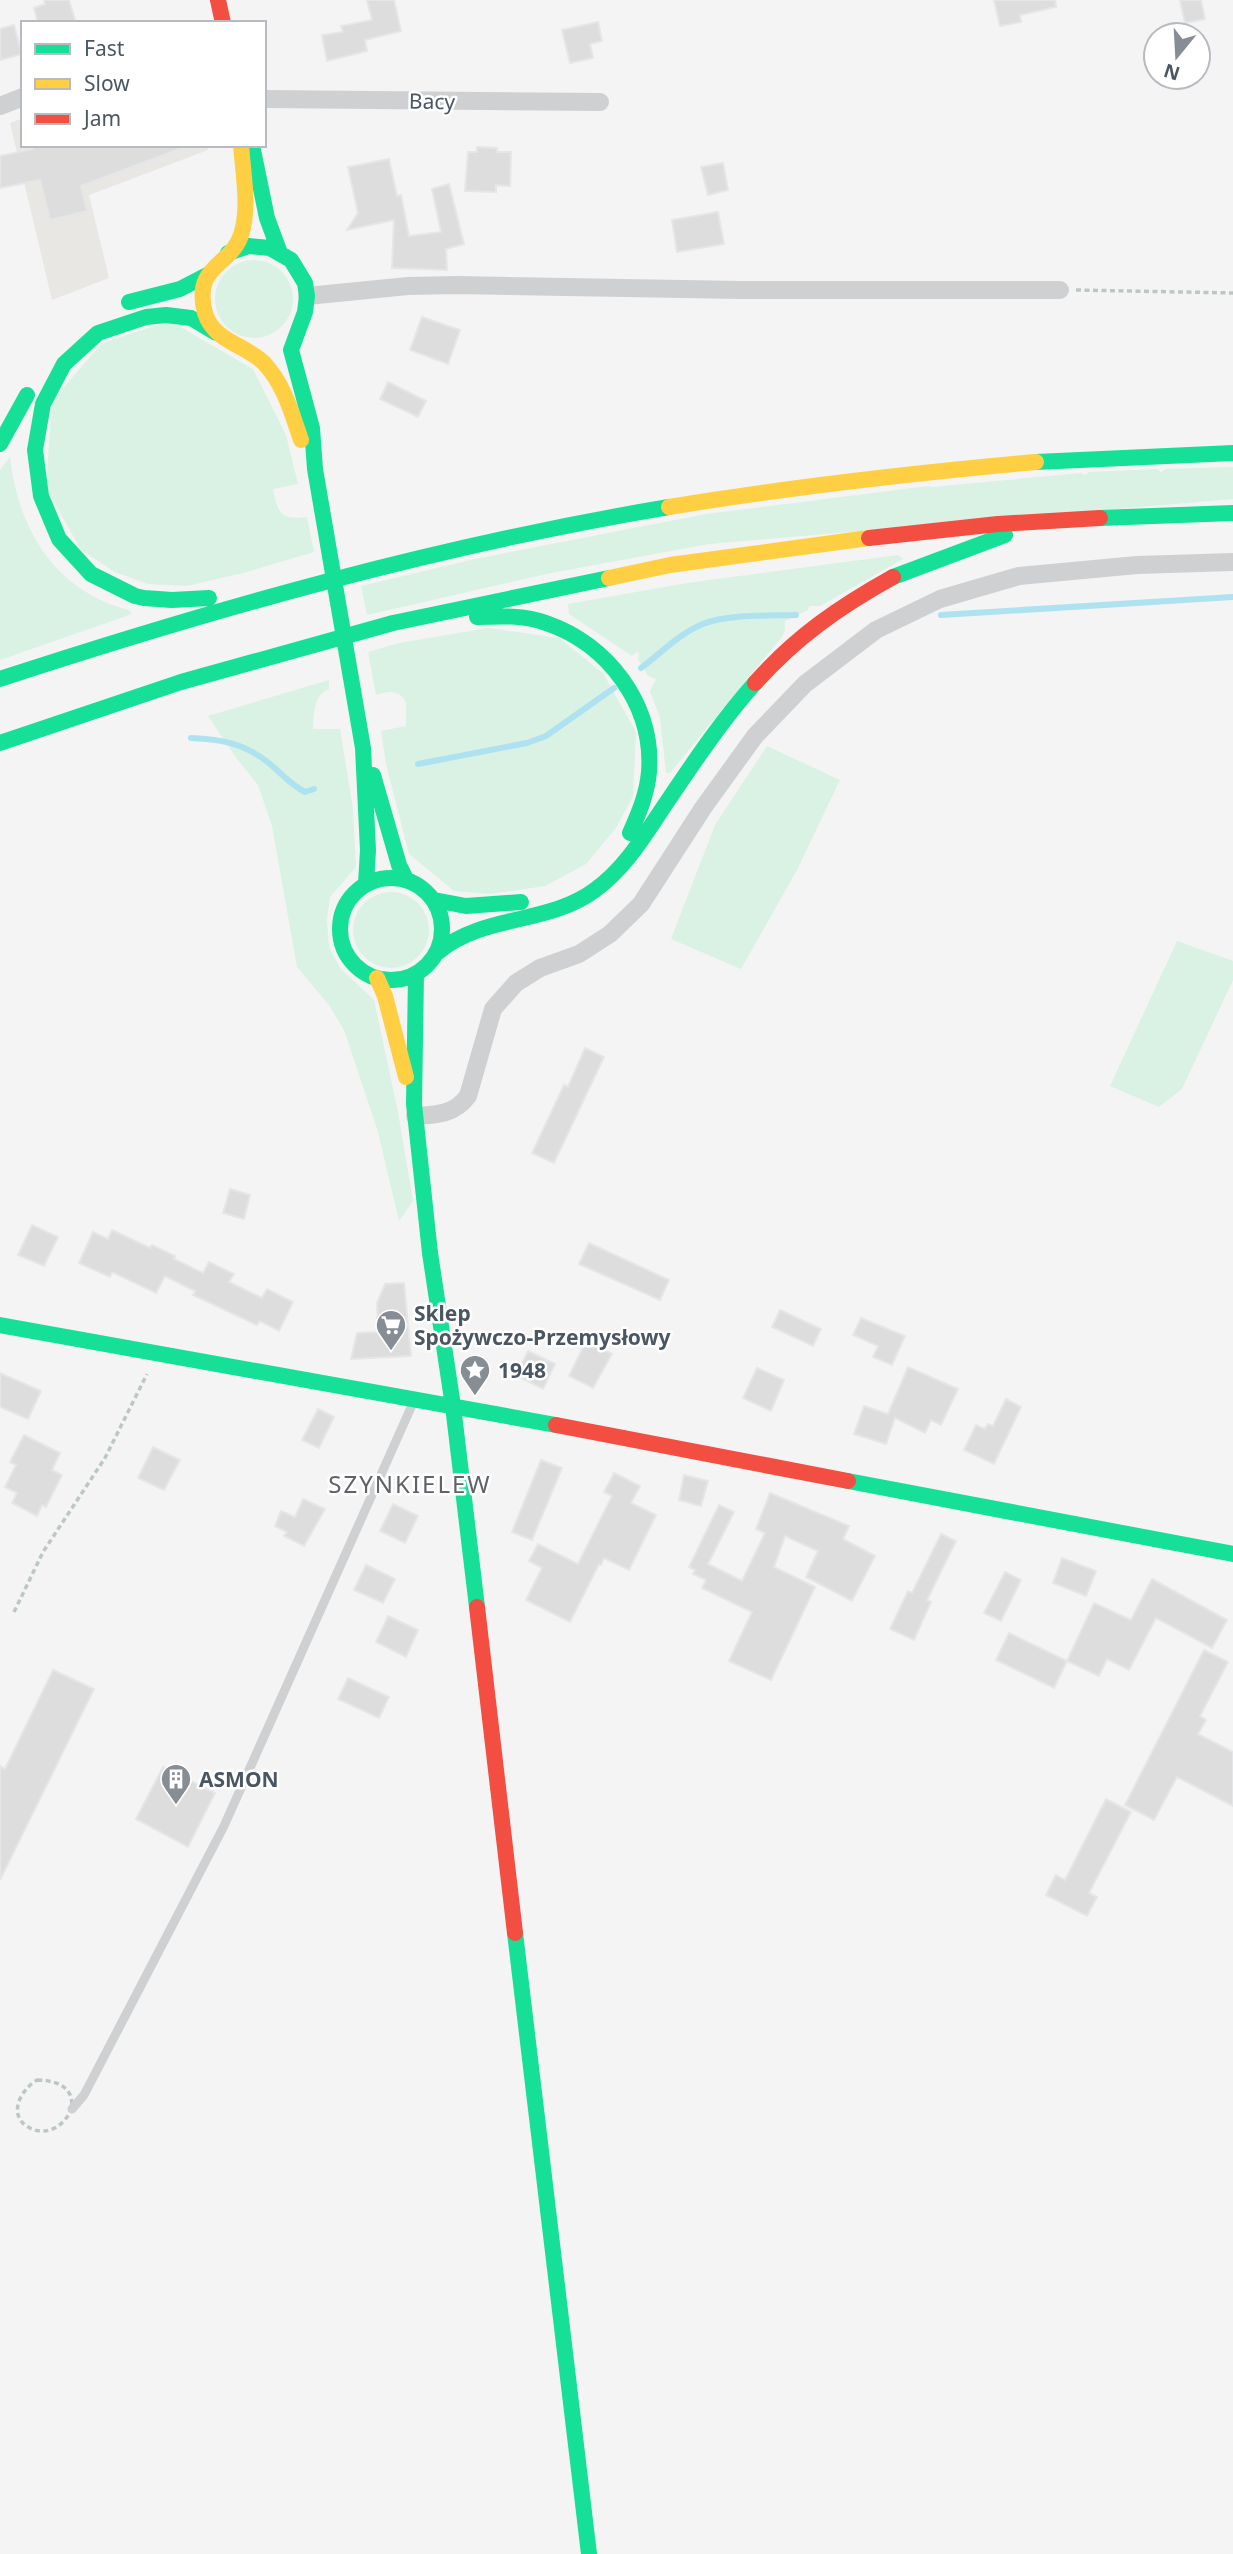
<svg xmlns="http://www.w3.org/2000/svg" width="1233" height="2554" font-family="'Noto Sans',sans-serif">
	<style>
		.commercial { fill: #e8e7e3 }
		.green { fill: #d9f2e3 }
		.lines { fill: none; stroke-linecap: round; stroke-linejoin: round }
		.stream { stroke: #aee2f0; stroke-width: 6 }
		.building { fill: #ddddde; stroke: #e5e6e7; stroke-width: 2 }
		.path { stroke: #bcc7c4; stroke-width: 3.5; stroke-dasharray: 5 3.5; stroke-linecap: butt }
		.lane { stroke: #ced0d2; stroke-width: 9 }
		.street { stroke: #ced0d2; stroke-width: 18 }
		.fast { stroke: #16e098; stroke-width: 16 }
		.slow { stroke: #ffcf43; stroke-width: 16 }
		.jam { stroke: #f24e42; stroke-width: 16 }
		.labels { text-anchor: middle; dominant-baseline: central; stroke-width: 5; stroke-linejoin: round; paint-order: stroke }
		.street-label { font-size: 21px; fill: #4a5661; stroke: #fff }
		.poi-label { font-size: 21px; font-weight: bold; fill: #4a5661; stroke: #fff; text-anchor: start }
		.quarter-label { font-size: 24px; letter-spacing: 2px; fill: #5f6368; stroke: #fff }
	</style>
	<rect width="100%" height="100%" fill="#f4f4f4"/>
	<path class="commercial" d="M23,118V145H207L208,150L89,195L109,278L52,300L10,123Z"/>
	<path class="green" d="M215 299a39 39 0 1 1 78 0a39 39 0 1 1-78 0Z
		M170,321L253,369L286,435L298,484L273,489C278,514 281,520 307,517L314,552L243,573L187,586L148,584L115,572L81,550L46,488L52,401L102,343Z
		M10,457C18,530 56,592 129,610L132,614L0,660V470Z
		M1233,467V499L709,544L546,574L367,615L361,586L475,559L706,514L928,486L932,487L1081,473L1085,475L1089,472L1157,469L1161,472L1166,469Z
		M898,555L903,559L820,606H809L808,610L785,621V630L782,637L670,773H666L660,718L650,691L656,679L648,676L638,659L639,654L637,652L632,656L569,614L568,604L687,583Z
		M488,628L559,638L603,673L636,732L633,796L616,828L586,864L545,886L490,894L454,891L409,854L386,764L381,731L406,726V702C399,689 387,691 376,695L368,652L399,643Z
		M329,680V689C313,695 314,714 313,729H340L353,809L356,867L330,897L327,920L329,947L340,968L374,1000L398,1112L413,1201L399,1221L378,1132L344,1030L329,1005L297,967L272,826L258,785L237,759L208,716Z
		M767,746L840,780L797,870L741,969L671,939L715,825Z
		M353 930a38 38 0 1 1 76 0a38 38 0 1 1-76 0Z
		M1177,941L1233,961V980L1182,1089L1159,1107L1110,1086Z"/>
	<g class="lines">
		<path class="stream" d="M941,615L1233,597
			M641,668C661,653 680,633 703,624C728,614 768,616 796,615
			M191,738C222,739 246,744 270,764C282,774 291,785 305,792L314,789
			M418,764L527,743L546,736L614,688"/>
	</g>
	<path class="building" d="M44,0H69L76,23H38L34,8L45,4Z
		M367,0H394L401,31L365,40L367,51L327,61L322,35L343,32L341,26L372,20Z
		M994,0H1055L1056,7L1020,15L1021,22L1000,26Z
		M1180,0H1201L1205,19L1185,23Z
		M598,22L602,41L590,44L593,58L570,63L562,30Z
		M14,25L22,54L0,60V29Z
		M32,145H185V147L81,186L87,211L50,220L40,180L0,188V156L33,149Z
		M477,147L497,148V152H511L510,186L496,185V192L465,191L468,152H477Z
		M389,159L397,196L401,195L409,236L441,232L432,189L449,184L464,244L446,249L447,270L392,268L394,220L347,230L358,213L348,167Z
		M723,163L728,190L708,195L701,167Z
		M718,212L724,244L677,252L672,220Z
		M422,317L460,330L448,364L410,350Z
		M388,382L426,401L418,417L380,399Z
		M585,1048L604,1057L554,1163L532,1153L564,1085L568,1087Z
		M230,1189L250,1195L244,1219L223,1213Z
		M32,1225L58,1237L44,1266L18,1255Z
		M112,1230L150,1248L152,1245L175,1256L174,1259L203,1273L209,1262L234,1274L229,1282L262,1298L267,1289L293,1302L279,1331L260,1321L257,1325L193,1295L195,1291L165,1276L156,1293L112,1272L110,1277L79,1263L93,1232L108,1239Z
		M589,1243L669,1280L660,1300L579,1264Z
		M404,1283L411,1356L351,1359L357,1333L378,1332L377,1303L385,1284Z
		M780,1310L821,1329L813,1346L772,1327Z
		M861,1318L905,1336L892,1365L873,1357L878,1346L853,1335Z
		M586,1341L612,1354L593,1388L569,1376Z
		M528,1351L555,1364L543,1389L516,1375Z
		M908,1367L958,1389L941,1425L931,1420L925,1433L895,1418L886,1444L854,1434L864,1406L888,1414Z
		M757,1368L784,1380L771,1411L743,1398Z
		M0,1373L41,1391L28,1419L0,1407Z
		M1006,1399L1021,1407L994,1464L964,1450L976,1425L985,1429L988,1424L993,1426Z
		M318,1409L334,1417L319,1448L302,1440Z
		M24,1435L60,1453L52,1470L62,1475L46,1507L42,1505L37,1516L12,1503L17,1493L5,1487L16,1465L10,1462Z
		M153,1447L180,1460L164,1490L138,1478Z
		M541,1460L562,1468L532,1540L512,1532Z
		M614,1473L640,1486L631,1503L656,1515L629,1570L604,1558L601,1565L599,1564L570,1622L526,1600L542,1568L529,1561L538,1544L578,1564L612,1496L604,1492Z
		M684,1475L708,1481L701,1506L679,1500Z
		M770,1493L849,1526L843,1539L875,1556L852,1601L806,1577L818,1551L785,1536L774,1567L815,1587L771,1680L729,1661L752,1612L702,1588L706,1580L693,1574L695,1570L689,1567L719,1505L734,1512L708,1564L742,1581L765,1533L756,1529Z
		M303,1499L325,1509L304,1546L284,1536L287,1532L275,1526L281,1511L295,1517Z
		M393,1504L418,1516L405,1543L380,1531Z
		M941,1534L956,1541L927,1600L931,1602L914,1640L890,1629L908,1591L912,1593Z
		M1062,1558L1096,1571L1086,1596L1053,1583Z
		M366,1565L395,1579L383,1603L354,1590Z
		M1005,1572L1021,1580L1001,1621L984,1613Z
		M1152,1579L1227,1620L1212,1648L1156,1618L1129,1670L1107,1659L1099,1676L1067,1661L1094,1603L1131,1620Z
		M388,1616L418,1630L406,1657L376,1642Z
		M1009,1633L1067,1661L1054,1688L996,1660Z
		M1204,1650L1228,1662L1200,1716L1206,1720L1198,1734L1233,1752V1806L1177,1777L1154,1820L1125,1805Z
		M53,1670L94,1689L0,1880V1766L5,1769Z
		M348,1678L389,1697L379,1718L338,1699Z
		M163,1767L215,1793L188,1847L136,1819Z
		M1106,1799L1131,1812L1089,1893L1097,1897L1087,1916L1046,1895L1056,1875L1065,1880Z"/>
	<g class="lines">
		<path class="path" d="M1076,290L1233,293
			M14,1612L43,1552L105,1458L147,1374
			M37,2080C103,2081 61,2152 25,2125C8,2111 23,2088 37,2080Z"/>
		<path class="lane" d="M72,2109L84,2095L224,1826L413,1403"/>
		<path class="street" d="M264,99L600,102
			M0,106L23,97
			M307,296L408,286L457,285L741,290H1060
			M415,1116C437,1115 455,1114 468,1096L493,1009L516,983L540,968L579,954L610,934L641,904L703,808L755,736L805,684L876,630L940,599L1019,576L1137,565L1233,562"/>
		<path class="fast" d="M252,145L267,218L280,253
			M228,253L249,246L270,248L291,260L305,283L307,296L305,312L291,350L312,428L315,469L363,748L368,850L366,884
			M129,302L180,289L209,274
			M0,444L27,395
			M1036,462L1233,453
			M1100,518L1233,513
			M893,577L1005,535
			M209,598L172,600L144,598L135,596L91,574L59,539L41,496L35,450L43,404L64,364L98,333L146,317L166,315L191,318L216,333
			M477,617C500,616 525,615 546,623C608,644 654,705 649,772C647,794 639,813 630,833
			M0,679C220,607 441,545 669,507
			M0,743L181,682L393,623L609,578
			M373,775L399,865L406,879
			M340 929a51 51 0 1 1 102 0a51 51 0 1 1-102 0Z
			M434,900L466,906L521,902
			M438,952C484,914 548,925 595,890C627,867 647,831 669,799C696,759 723,719 755,683
			M416,974L414,1104L430,1253L453,1406L477,1607
			M0,1325L556,1425
			M848,1481L1233,1554
			M515,1933L589,2554"/>
		<path class="slow" d="M241,145C243,174 250,207 241,235C232,265 192,265 205,313C214,342 245,344 264,363C284,384 292,414 301,440
			M669,507C791,487 913,473 1036,462
			M609,578L670,565L869,538
			M377,978L385,996L406,1077"/>
		<path class="jam" d="M218,0L223,23
			M869,538L998,524L1100,518
			M755,683C796,637 839,607 893,577
			M556,1425L848,1481
			M477,1607L515,1933"/>
	</g>
	<defs>
		<g id="supermarket-pin" transform="scale(1.575)"><path d="M0 17L-7.5 6A9.5 9.5 0 1 1 7.5 6Z" fill="#868d94" stroke="#fff"/><path d="M-6-5.5h2.5l.6 2H6L4.5 2H-2.5L-4.4-4H-6ZM-1.5 3.2a1.3 1.3 0 1 0 .1 0ZM3 3.2a1.3 1.3 0 1 0 .1 0Z" fill="#fff"/></g>
		<g id="sight-pin" transform="scale(1.575)"><path d="M0 17L-7.5 6A9.5 9.5 0 1 1 7.5 6Z" fill="#868d94" stroke="#fff"/><path d="M0-6L1.8-2.2L6-1.7L2.9 1.2L3.7 5.4L0 3.3L-3.7 5.4L-2.9 1.2L-6-1.7L-1.8-2.2Z" fill="#fff"/></g>
		<g id="building-pin" transform="scale(1.575)"><path d="M0 17L-7.5 6A9.5 9.5 0 1 1 7.5 6Z" fill="#868d94" stroke="#fff"/><path d="M-4-6H4V6H1V3H-1V6H-4ZM-2.5-4.3h1.7v1.8h-1.7ZM.8-4.3h1.7v1.8H.8ZM-2.5-1h1.7V.8h-1.7ZM.8-1h1.7V.8H.8Z" fill="#fff"/></g>
	</defs>
	<g fill-rule="evenodd">
		<use href="#supermarket-pin" x="391" y="1325"/>
		<use href="#sight-pin" x="475" y="1370"/>
		<use href="#building-pin" x="176" y="1779"/>
	</g>
	<g class="labels">
		<g class="street-label">
			<text transform="translate(432 101) rotate(1)">Bacy</text>
		</g>
		<g class="poi-label">
			<text x="414" y="1313">Sklep<tspan x="414" dy="24">Spożywczo-Przemysłowy</tspan></text>
			<text x="498" y="1370">1948</text>
			<text x="199" y="1779">ASMON</text>
		</g>
		<g class="quarter-label">
			<text x="410" y="1483">SZYNKIELEW</text>
		</g>
	</g>
	<rect x="21" y="21" width="245" height="126" fill="#ffffff" stroke="#b7bbc0" stroke-width="2"/>
	<rect x="35" y="44" width="35" height="10" fill="#16e098" stroke="#b7bbc0" stroke-width="2"/>
	<text x="84" y="56" font-size="21" fill="#4a5661">Fast</text>
	<rect x="35" y="79" width="35" height="10" fill="#ffcf43" stroke="#b7bbc0" stroke-width="2"/>
	<text x="84" y="91" font-size="21" fill="#4a5661">Slow</text>
	<rect x="35" y="114" width="35" height="10" fill="#f24e42" stroke="#b7bbc0" stroke-width="2"/>
	<text x="84" y="126" font-size="21" fill="#4a5661">Jam</text>
	<g transform="translate(1177 56) rotate(198)"><circle r="33" fill="#ffffff" stroke="#b7bbc0" stroke-width="2"/>
	<path d="M0-5L12 26L0 18L-12 26Z" fill="#868d94"/>
	<text y="-10" font-size="19" font-weight="bold" text-anchor="middle" fill="#4a5661">N</text>
	</g>
</svg>
